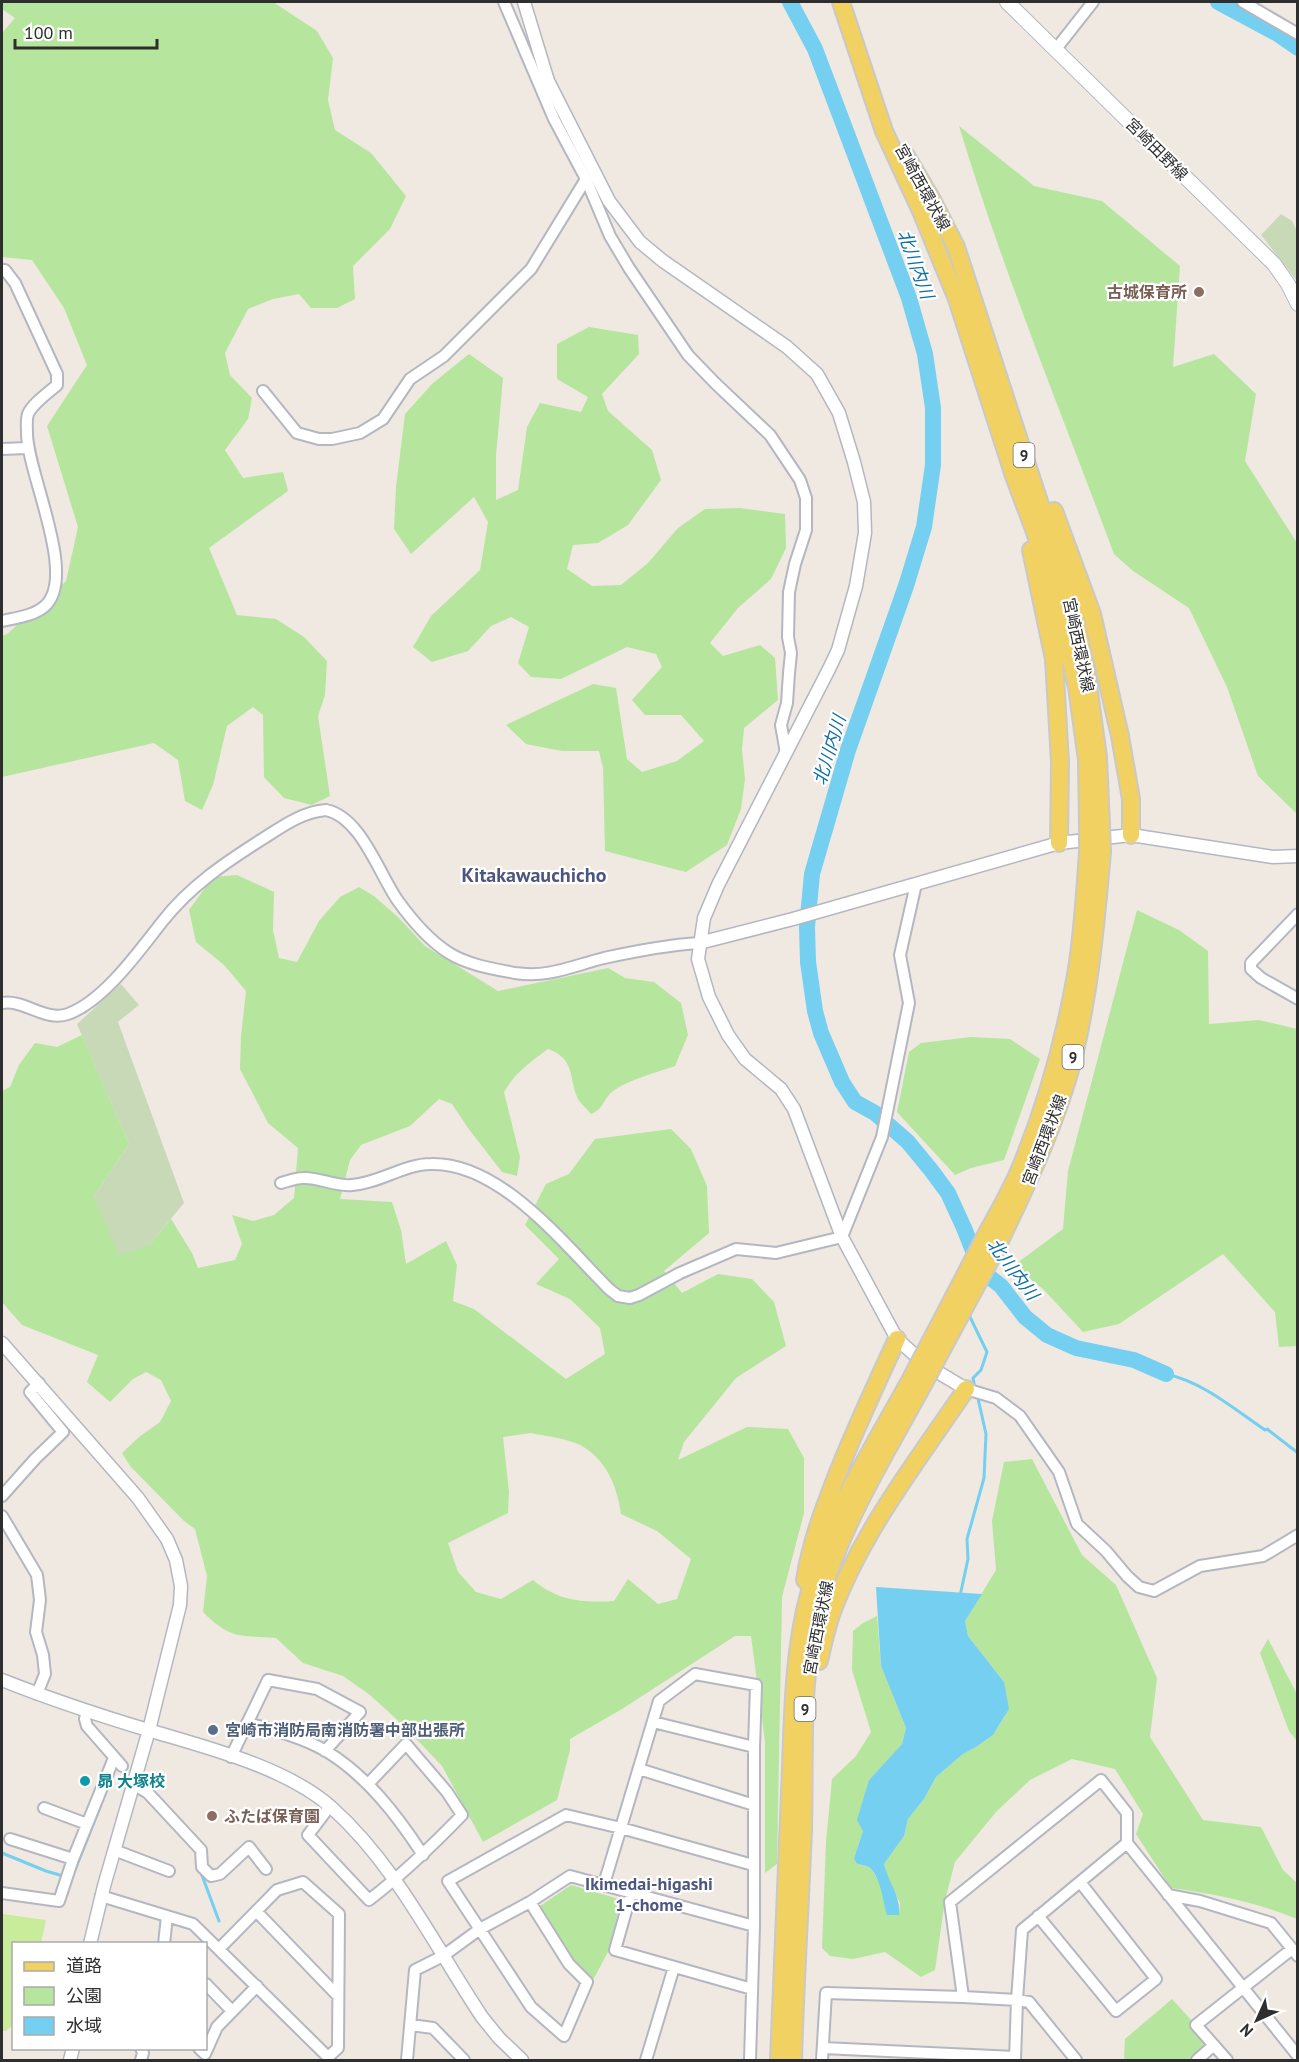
<svg xmlns="http://www.w3.org/2000/svg" width="1299" height="2062" font-family="'PT Sans','Noto Sans JP',sans-serif">
	<style>
		.green { fill: #b6e59e; fill-rule: evenodd }
		.cemetery { fill: #c8d9b8 }
		.pitch { fill: #c9ec9a }
		.water { fill: #75cff0 }
		.lines { fill: none; stroke-linecap: round; stroke-linejoin: round }
		.stream { stroke: #75cff0; stroke-width: 3 }
		.river { stroke: #75cff0; stroke-width: 16 }
		.minor-casing { stroke: #b4b7c1; stroke-width: 14 }
		.tertiary-casing { stroke: #b4b7c1; stroke-width: 15 }
		.secondary-casing { stroke: #b4b7c1; stroke-width: 16 }
		.primary-casing { stroke: #c9c9c9; stroke-width: 20 }
		.minor { stroke: #fff; stroke-width: 10 }
		.tertiary { stroke: #fff; stroke-width: 12 }
		.secondary { stroke: #fff; stroke-width: 14 }
		.primary { stroke: #f2d163; stroke-width: 16 }
		.primary-bridge-casing { stroke: #c9c9c9; stroke-width: 20; stroke-linecap: butt }
		.primary-bridge { stroke: #f2d163; stroke-width: 16 }
		.education-dot { fill: #8d6e63; stroke: #fff; stroke-width: 2 }
		.service-dot { fill: #5c6f8a; stroke: #fff; stroke-width: 2 }
		.culture-dot { fill: #0f9aa8; stroke: #fff; stroke-width: 2 }
		.labels { text-anchor: middle; dominant-baseline: central; stroke-width: 4.5; stroke-linejoin: round; paint-order: stroke }
		.shield { fill: #fff; stroke: #6d6d6d; stroke-width: 1.5 }
		.shield-label { font-size: 15px; font-weight: bold; fill: #2e2e2e }
		.street-label { font-size: 16px; fill: #2e2e2e; stroke: #fff }
		.education-label { font-size: 16px; font-weight: bold; fill: #785e54; stroke: #fff; text-anchor: end }
		.service-label { font-size: 16px; font-weight: bold; fill: #4e5e75; stroke: #fff; text-anchor: start }
		.culture-label { font-size: 16px; font-weight: bold; fill: #0d838f; stroke: #fff; text-anchor: start }
		.water-label { font-size: 18px; font-style: italic; fill: #0d6fa3; stroke: #fff }
		.neighbourhood-label { font-size: 18px; font-weight: bold; fill: #4d5680; stroke: #fff }
		.quarter-label { font-size: 20px; font-weight: bold; fill: #4d5680; stroke: #fff }
	</style>
	<rect width="100%" height="100%" fill="#efe9e1"/>
	<path class="green" d="M2,2H273L317,31L333,58L328,100L335,130L371,153L406,196L390,229L353,266L355,299L337,308H311L299,294L273,299L248,309L225,353L230,375L252,398L248,419L225,450L243,478L283,472L288,491L209,548L237,615L276,619L304,637L327,661L325,695L318,716L330,796L312,805L284,798L264,777L263,715L253,707L227,726L213,785L202,810L185,801L178,760L154,743L2,777V636L7,634L66,581L78,527L47,426L87,365L64,308L32,260L2,257V33L15,18L2,9Z
		M959,126L1034,186L1102,201L1180,266L1173,367L1214,354L1256,394L1245,461L1297,543V814L1258,776L1227,687L1189,608L1133,571L1114,554C1061,412 1003,271 959,126Z
		M589,327L638,335L639,354L602,394L608,411L652,450L661,480L628,525L598,543L573,545L567,569L592,586L621,585L648,563L678,528L705,509L740,508L785,514L786,548L771,579L738,608L710,643L723,656L760,645L775,658L778,700L744,728L742,749L745,779L741,809L727,845L686,872L605,851L603,768L599,751H562L526,744L506,725L593,684L616,688L627,759L642,772L677,761L704,741L681,715H645L632,700L662,667L656,654L627,647L561,679L531,677L518,663L529,627L511,617L491,626L468,651L432,662L413,647L431,616L480,570L488,522L474,497L411,554L394,529L396,487L405,414L433,383L469,354L503,378L496,456V500L518,490L527,427L540,403L581,412L588,397L557,379V344Z
		M237,875L274,892L273,930L279,958L297,962L319,921L340,897L359,887L374,896L399,918L425,946L498,991L608,968L625,978L654,982L681,1003L688,1035L675,1066C655,1073 630,1079 613,1091C603,1099 604,1109 591,1114C587,1109 581,1104 578,1099C568,1077 576,1059 548,1049C530,1062 515,1073 504,1092L520,1157L517,1176L502,1172L468,1128L452,1104L439,1099L410,1126L361,1145L350,1160L340,1199L392,1202L401,1230L406,1264L446,1241L457,1265L453,1301L474,1309L566,1379L605,1354L600,1328L570,1299L536,1284L559,1259L525,1225L546,1184L569,1174L595,1139L671,1129L691,1149L707,1186L709,1233L664,1271L682,1293L718,1274L752,1279L774,1302L786,1346L736,1378L684,1442L678,1460L747,1427L788,1429L804,1458V1513L782,1597L777,1864L765,1873V1742L751,1636H735L622,1709L570,1739V1750L557,1800L483,1842L442,1766L404,1726L370,1695L343,1676L303,1663L276,1638C239,1635 231,1640 203,1612L207,1576L195,1529L184,1521L130,1466L122,1453L139,1437L160,1422L171,1401L161,1380L146,1372L133,1379L110,1402L87,1382L98,1355L22,1325L2,1302V1091L10,1087L19,1065L35,1043L57,1047L82,1035L129,1144L94,1196L149,1245L171,1219L192,1253L198,1268L235,1260L242,1244L232,1215L253,1221L274,1215L294,1198L298,1148L268,1123L240,1069L241,1036L246,991L224,965L196,942L189,910L213,877ZM531,1433C545,1436 570,1439 582,1446C607,1461 617,1486 621,1514L657,1531L691,1559L677,1599L658,1604L628,1579L614,1601C584,1603 557,1601 533,1580L501,1599L476,1592L458,1572L448,1543L508,1513L509,1492L503,1437Z
		M1137,910L1179,930L1208,951L1209,1024L1259,1020L1297,1029V1346L1279,1347L1275,1312L1223,1254L1119,1324L1083,1332L1043,1289L1013,1266L1063,1229L1068,1171Z
		M971,1037L1010,1039L1040,1059L1004,1160L971,1168L955,1175L897,1112L909,1052L921,1043Z
		M1032,1459L1082,1555L1116,1585L1157,1678L1150,1737L1203,1820L1261,1827L1283,1870L1297,1883V1919C1256,1902 1214,1894 1171,1888L1136,1834L1143,1814L1115,1769L1072,1759L1030,1780L996,1812L955,1862L945,1900L935,1970L921,1977L885,1952L853,1959L830,1956L822,1948L826,1842L832,1779L856,1756L871,1732L852,1670L853,1631L863,1623L877,1616L881,1666L906,1728L902,1744L869,1780L863,1831L854,1858L856,1863L868,1867L872,1870L899,1915L900,1903L887,1878L884,1864L904,1836L908,1819L924,1799L936,1777L963,1754L976,1747L993,1735L1005,1716L1004,1682L968,1636L965,1621L996,1570L992,1521L1004,1462Z
		M1268,1639L1297,1694V1741L1289,1731L1260,1653Z
		M571,1885L619,1899L620,1904L608,1952L593,1980L572,1962L540,1906Z
		M1172,1999L1214,2045L1197,2060H1124L1125,2039Z"/>
	<path class="cemetery" d="M1281,214L1292,221L1297,231V281L1261,235Z
		M121,984L139,1005L118,1022L184,1203L149,1245L119,1256L94,1196L129,1144L77,1024Z"/>
	<path class="pitch" d="M2,1914L46,1920L41,1943L14,1944L13,2025L6,2031H2Z"/>
	<path class="water" d="M876,1587L982,1594L965,1621L968,1636L1004,1682L1009,1709L993,1735L976,1747L963,1754L936,1777L924,1799L908,1819L904,1836L884,1864C888,1882 901,1896 899,1915H887C883,1902 881,1878 870,1868C866,1865 860,1865 856,1863L854,1858L863,1831L857,1820L869,1780L902,1744L906,1728L881,1666Z"/>
	<g class="lines">
		<path class="stream" d="M970,1313V1317L987,1352L981,1370L973,1378L975,1388
			M1166,1374C1203,1382 1234,1409 1265,1430L1267,1429L1298,1453
			M960,1596L968,1559L967,1539L984,1478L986,1434L977,1394
			M2,1853L46,1871L63,1876
			M75,1870L100,1807
			M200,1870L219,1921"/>
		<path class="river" d="M790,2L815,49L909,298L925,354L933,408V465L924,527L906,586L848,750L812,874L807,927L808,962L815,1011L821,1033L842,1082L855,1102L875,1113L908,1142L931,1170L948,1193L964,1228L976,1258L988,1276L1001,1286L1025,1317L1047,1335L1076,1348L1134,1360L1166,1374
			M1218,2L1276,33L1298,48"/>
		<g class="minor-casing">
			<path id="minor" d="M504,2L554,119L586,179L610,236L629,268L688,355L715,383L770,435L800,480L806,498V530L795,564L789,592L788,637L791,653L789,673L787,703L781,725L786,753
				M1243,2L1298,34
				M1056,49L1093,2
				M2,270H5L15,283L57,374V385C48,393 33,403 28,414C26,420 27,427 27,433C27,473 78,576 45,606C34,616 15,618 2,621
				M263,391L297,433L319,439H332L360,433L383,419L410,379L444,356L531,269L586,179
				M2,449L27,448
				M1298,914L1251,963V969L1261,978L1298,999
				M2,1003C24,999 45,1022 68,1014C104,1001 139,951 162,922C190,886 226,862 264,838C283,826 302,812 326,810C361,817 379,874 398,901C411,919 430,941 449,953C468,965 494,969 515,973C549,978 572,966 604,958C636,951 667,945 699,943
				M281,1183C288,1181 296,1178 303,1178C319,1177 336,1187 352,1185C380,1183 404,1164 431,1164C500,1162 564,1244 609,1289L618,1296L630,1298L639,1295L680,1273L736,1249L776,1253L842,1237L882,1137L909,1003L900,955L916,884
				M966,1389L996,1398L1020,1416L1059,1472L1077,1524L1106,1551L1127,1576L1139,1587L1154,1591L1200,1566L1263,1556L1298,1535
				M2,1496L35,1459L63,1432L30,1392L39,1383
				M2,1516L37,1575L40,1600L36,1632L43,1655L45,1674L37,1694
				M87,1711L85,1719L87,1726L122,1766
				M653,1722L754,1747
				M247,1723C273,1730 302,1737 326,1751C367,1776 397,1815 423,1855
				M231,1757L268,1680L317,1689L360,1712L325,1751
				M639,1769L754,1805
				M133,1784L148,1793L201,1850L202,1867L211,1876L220,1874L249,1847L266,1869
				M330,1806L308,1835L369,1900C403,1874 432,1846 462,1815L447,1792L406,1744L368,1784
				M44,1808L87,1824
				M10,1839L73,1859
				M114,1850L169,1871
				M604,1884L659,1701L695,1674L756,1685L754,1747V1926L750,2060
				M2,1893L59,1901L73,1859L114,1758
				M631,1893L615,1950L752,1989
				M1168,1895L1200,1901L1271,1923L1298,1956
				M101,1896L193,1924L328,2057L338,2048L339,1914L303,1882L277,1890L219,1949
				M530,1902L569,1964L587,1982L564,2036L531,2007L448,1881L566,1815L621,1828L753,1865
				M256,1911L338,1996
				M1038,1916L1116,2011L1156,1979L1080,1882
				M164,1944L167,1916
				M206,1984L232,2011
				M963,1997L950,1902L1101,1780L1127,1813V1843L1298,2056
				M411,2025L433,2028L464,2060
				M141,2048L143,2053L141,2060
				M199,2048L205,2054L217,2027L257,1986
				M823,2048L1015,2057
				M407,2060L415,1970L443,1956L480,1929L530,1902L570,1876L754,1926
				M646,2060L674,1967
				M822,2060L826,1993L963,1997L1017,2000L1029,2002L1076,2060
				M1015,2060L1017,2000L1022,1930L1127,1843
				M1197,2060L1214,2045
				M1227,2060L1196,2025L1292,1949"/>
		</g>
		<g class="tertiary-casing">
			<path id="tertiary" d="M524,2L548,81L609,201L640,242L663,261L787,347L817,374L839,413L854,462L864,502L865,533L856,586L838,650L829,669L718,885L704,918L698,959L709,997L728,1035L745,1059L781,1089L794,1109L842,1237L897,1339L926,1365L966,1389
				M699,943L793,919L1059,843L1131,835L1273,857L1298,856
				M2,1343L138,1498L167,1539L176,1560L181,1586L180,1605L149,1730L104,1886L90,1944
				M2,1680C50,1699 98,1715 148,1730C205,1747 286,1767 331,1807C396,1865 434,1945 482,2017L499,2038L522,2060
				M70,2060L73,2048"/>
		</g>
		<g class="secondary-casing">
			<path id="secondary" d="M1007,2L1274,264L1288,284L1298,304"/>
		</g>
		<g class="primary-casing">
			<path id="primary" d="M841,2L884,131L921,211L957,299L1014,476L1035,532L1057,604L1077,687L1087,760L1088,827
				M905,154L931,198L956,247L1074,609L1086,670L1098,757L1101,825
				M1054,511L1092,614L1120,736L1131,799V835
				M1031,550L1054,659L1060,762L1059,843
				M984,1239C996,1216 1010,1193 1020,1169C1046,1107 1064,1042 1076,975C1083,935 1085,893 1088,852
				M996,1249C1026,1186 1057,1123 1074,1055C1090,988 1096,921 1102,852
				M805,1580C811,1541 825,1506 839,1470C857,1425 877,1382 897,1339
				M819,1661C823,1644 826,1628 832,1612C862,1531 918,1460 966,1389
				M779,2060C782,1971 786,1882 790,1793C793,1726 792,1658 809,1594C827,1518 875,1445 912,1377
				M793,2060C795,1983 800,1907 803,1829C805,1754 799,1673 820,1599C842,1523 886,1453 924,1383"/>
		</g>
		<use href="#minor" class="minor"/>
		<use href="#tertiary" class="tertiary"/>
		<use href="#secondary" class="secondary"/>
		<use href="#primary" class="primary"/>
		<g class="primary-bridge-casing">
			<path id="primary-bridge" d="M1101,825L1102,852
				M1088,827V852
				M912,1377L984,1239
				M924,1383L996,1249"/>
		</g>
		<use href="#primary-bridge" class="primary-bridge"/>
	</g>
	<g class="education-dot">
		<circle cx="1199" cy="292" r="6"/>
		<circle cx="212" cy="1816" r="6"/>
	</g>
	<circle class="service-dot" cx="213" cy="1730" r="6"/>
	<circle class="culture-dot" cx="85" cy="1781" r="6"/>
	<g class="labels">
		<g class="shield">
			<rect x="1013.5" y="443" width="21" height="24" rx="4.5"/>
			<rect x="1062.5" y="1045" width="21" height="24" rx="4.5"/>
			<rect x="794.5" y="1697" width="21" height="24" rx="4.5"/>
		</g>
		<g class="shield-label">
			<text x="1024" y="455">9</text>
			<text x="1073" y="1057">9</text>
			<text x="805" y="1709">9</text>
		</g>
		<g class="street-label">
			<text transform="translate(1157 149) rotate(45)">宮崎田野線</text>
			<text transform="translate(923 187) rotate(61)">宮崎西環状線</text>
			<text transform="translate(1079 645) rotate(78)">宮崎西環状線</text>
			<text transform="translate(1044 1140) rotate(-69)">宮崎西環状線</text>
			<text transform="translate(818 1628) rotate(-79)">宮崎西環状線</text>
		</g>
		<g class="education-label">
			<text x="1187" y="292">古城保育所</text>
			<text x="224" y="1816" text-anchor="start">ふたば保育園</text>
		</g>
		<g class="service-label">
			<text x="225" y="1730">宮崎市消防局南消防署中部出張所</text>
		</g>
		<g class="culture-label">
			<text x="97" y="1781">昴 大塚校</text>
		</g>
		<g class="water-label">
			<text transform="translate(916 264) rotate(70)">北川内川</text>
			<text transform="translate(829 750) rotate(-73)">北川内川</text>
			<text transform="translate(1013 1269) rotate(53)">北川内川</text>
		</g>
		<g class="neighbourhood-label">
			<text x="649" y="1883">Ikimedai-higashi<tspan x="649" dy="21">1-chome</tspan></text>
		</g>
		<g class="quarter-label">
			<text x="534" y="875">Kitakawauchicho</text>
		</g>
	</g>
	<rect width="1299" height="2062" fill="none" stroke="#2e2e2e" stroke-width="6"/>
	<rect x="12" y="1942" width="195" height="108" fill="#ffffff" stroke="#ababab" stroke-width="1.5"/>
	<rect x="24" y="1962" width="30" height="9" fill="#f2d163" stroke="#ababab" stroke-width="1.5"/>
	<text x="66" y="1972" font-size="18" fill="#2e2e2e">道路</text>
	<rect x="24" y="1987" width="30" height="18" fill="#b6e59e" stroke="#ababab" stroke-width="1.5"/>
	<text x="66" y="2002" font-size="18" fill="#2e2e2e">公園</text>
	<rect x="24" y="2017" width="30" height="18" fill="#75cff0" stroke="#ababab" stroke-width="1.5"/>
	<text x="66" y="2032" font-size="18" fill="#2e2e2e">水域</text>
	<g transform="translate(1257 2020) rotate(225)" stroke="#ffffff" stroke-width="4.5" paint-order="stroke">
	<path d="M0-4.5L10 22L0 15L-10 22Z" fill="#2e2e2e"/>
	<text y="-9" font-size="16" font-weight="bold" text-anchor="middle" fill="#2e2e2e">N</text>
	</g>
	<path d="M15 39v9h142v-9" fill="none" stroke="#2e2e2e" stroke-width="3"/>
	<text x="24" y="39" font-size="18" fill="#2e2e2e" stroke="#ffffff" stroke-width="4.5" paint-order="stroke">100 m</text>
</svg>
